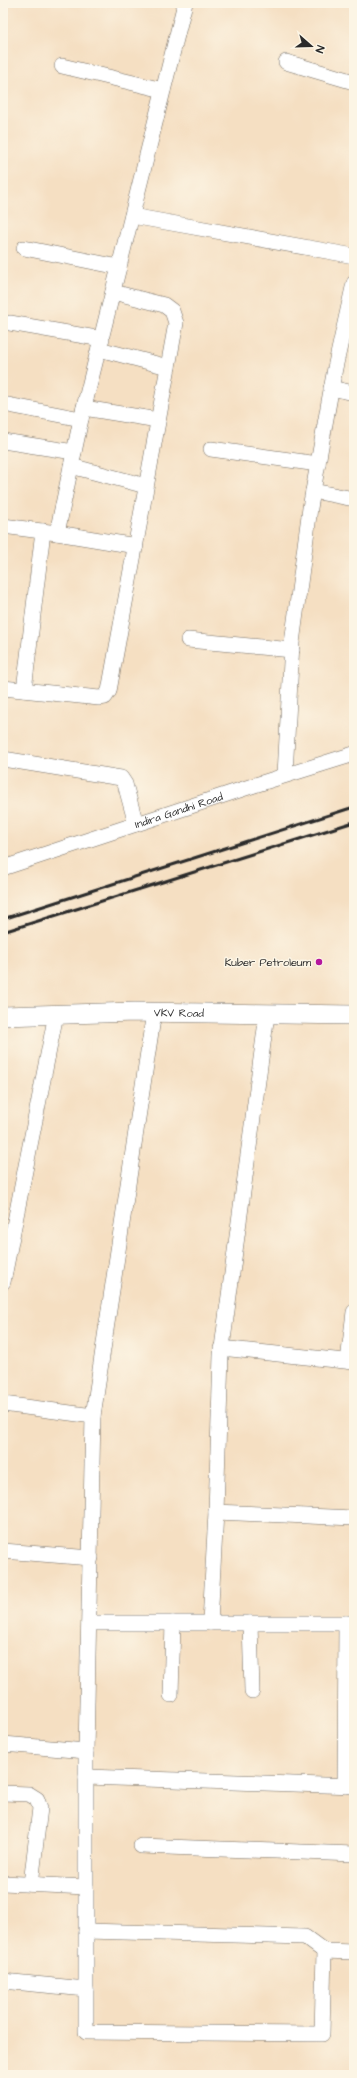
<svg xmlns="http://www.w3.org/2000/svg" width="357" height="2078" font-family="'Architects Daughter',sans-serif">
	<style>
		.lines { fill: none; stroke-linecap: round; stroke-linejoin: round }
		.minor-casing { stroke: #726a60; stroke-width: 16 }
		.major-casing { stroke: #726a60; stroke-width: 20 }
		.minor { stroke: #fff; stroke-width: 15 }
		.major { stroke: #fff; stroke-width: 19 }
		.rail { stroke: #2b2b2b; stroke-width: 3 }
		.poi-dot { fill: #b5179e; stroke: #fcf5e5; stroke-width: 1.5 }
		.labels { text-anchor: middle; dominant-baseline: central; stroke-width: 3; stroke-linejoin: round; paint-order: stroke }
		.street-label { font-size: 11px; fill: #2b2b2b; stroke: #fcf5e5 }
		.poi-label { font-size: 11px; fill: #2b2b2b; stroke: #fcf5e5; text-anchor: end }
	</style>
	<rect width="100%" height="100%" fill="#fcf5e5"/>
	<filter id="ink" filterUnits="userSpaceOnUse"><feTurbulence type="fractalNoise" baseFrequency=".025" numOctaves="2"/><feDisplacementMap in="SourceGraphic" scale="8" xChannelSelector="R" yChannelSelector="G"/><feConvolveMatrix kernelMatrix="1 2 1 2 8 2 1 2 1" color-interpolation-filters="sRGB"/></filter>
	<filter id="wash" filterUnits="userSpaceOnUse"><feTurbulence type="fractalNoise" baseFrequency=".012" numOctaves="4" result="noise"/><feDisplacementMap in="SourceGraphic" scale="16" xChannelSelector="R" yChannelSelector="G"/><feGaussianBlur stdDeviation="0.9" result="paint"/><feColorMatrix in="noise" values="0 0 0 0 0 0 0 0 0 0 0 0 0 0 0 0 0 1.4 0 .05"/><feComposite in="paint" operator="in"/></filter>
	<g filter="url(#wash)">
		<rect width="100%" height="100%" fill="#f5dfc2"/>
	</g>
	<g filter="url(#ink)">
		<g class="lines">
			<g class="minor-casing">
				<g id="minor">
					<path d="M286,62L354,82"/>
					<path d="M62,66L163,90"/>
					<path d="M132,216L354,256"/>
					<path d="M24,248L119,267"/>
					<path d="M10,323L102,339"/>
					<path d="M99,349L168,367"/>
					<path d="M331,388L354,393"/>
					<path d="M3,404L81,419"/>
					<path d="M84,408L158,420"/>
					<path d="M3,441L74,452"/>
					<path d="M211,449L318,464"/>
					<path d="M71,466L146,486"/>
					<path d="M313,491L354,499"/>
					<path d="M3,526L57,533L81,419L185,3"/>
					<path d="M57,533L136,546"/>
					<path d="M188,640L292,650"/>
					<path d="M3,688L99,698L105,697L109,691L176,323L172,311L164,305L113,292"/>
					<path d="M24,690L43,531"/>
					<path d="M3,759L121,778L125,784L136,824"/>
					<path d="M285,775L292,643L310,508L335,368L354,283"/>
					<path id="s1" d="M3,868L255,785L354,754"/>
					<path d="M154,1012L93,1416L86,1751V2032L322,2034L324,1951"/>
					<path d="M267,1014L221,1355L216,1512L354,1518"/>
					<path d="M3,1282L56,1014"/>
					<path d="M221,1348L354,1362"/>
					<path d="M348,1361L354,1312"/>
					<path d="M3,1404L93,1416"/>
					<path d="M3,1551L91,1558"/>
					<path d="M89,1623H354"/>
					<path d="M210,1623L216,1512"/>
					<path d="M250,1623L252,1691"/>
					<path d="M171,1695L173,1623"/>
					<path d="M3,1744L86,1751"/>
					<path d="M86,1777L354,1786"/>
					<path d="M345,1786L346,1623"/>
					<path d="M3,1793L29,1794L37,1799L40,1808L31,1884"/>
					<path d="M141,1846L354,1854"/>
					<path d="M3,1883L86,1887"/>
					<path d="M86,1931L305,1937L324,1951L354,1952"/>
					<path d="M3,1981L86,1989"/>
				</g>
			</g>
			<g class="major-casing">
				<g id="major">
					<path id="s2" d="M3,1016L135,1012L354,1015"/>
				</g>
			</g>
			<use href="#minor" class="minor"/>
			<use href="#major" class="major"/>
			<path class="rail" d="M3,919L354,807
				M3,932L354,822"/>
		</g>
	</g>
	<circle class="poi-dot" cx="319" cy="962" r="4"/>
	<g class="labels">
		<g class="street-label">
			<text stroke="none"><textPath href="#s1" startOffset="185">Indira Gandhi Road</textPath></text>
			<text stroke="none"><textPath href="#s2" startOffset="176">VKV Road</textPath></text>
		</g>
		<g class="poi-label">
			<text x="311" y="962">Kuber Petroleum</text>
		</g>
	</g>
	<rect width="357" height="2078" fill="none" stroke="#fcf5e5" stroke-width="16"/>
	<g transform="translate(311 46) rotate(110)" stroke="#fcf5e5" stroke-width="3" paint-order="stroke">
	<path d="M0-3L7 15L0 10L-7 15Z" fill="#2b2b2b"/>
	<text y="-6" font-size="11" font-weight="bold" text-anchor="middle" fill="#2b2b2b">N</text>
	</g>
</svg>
